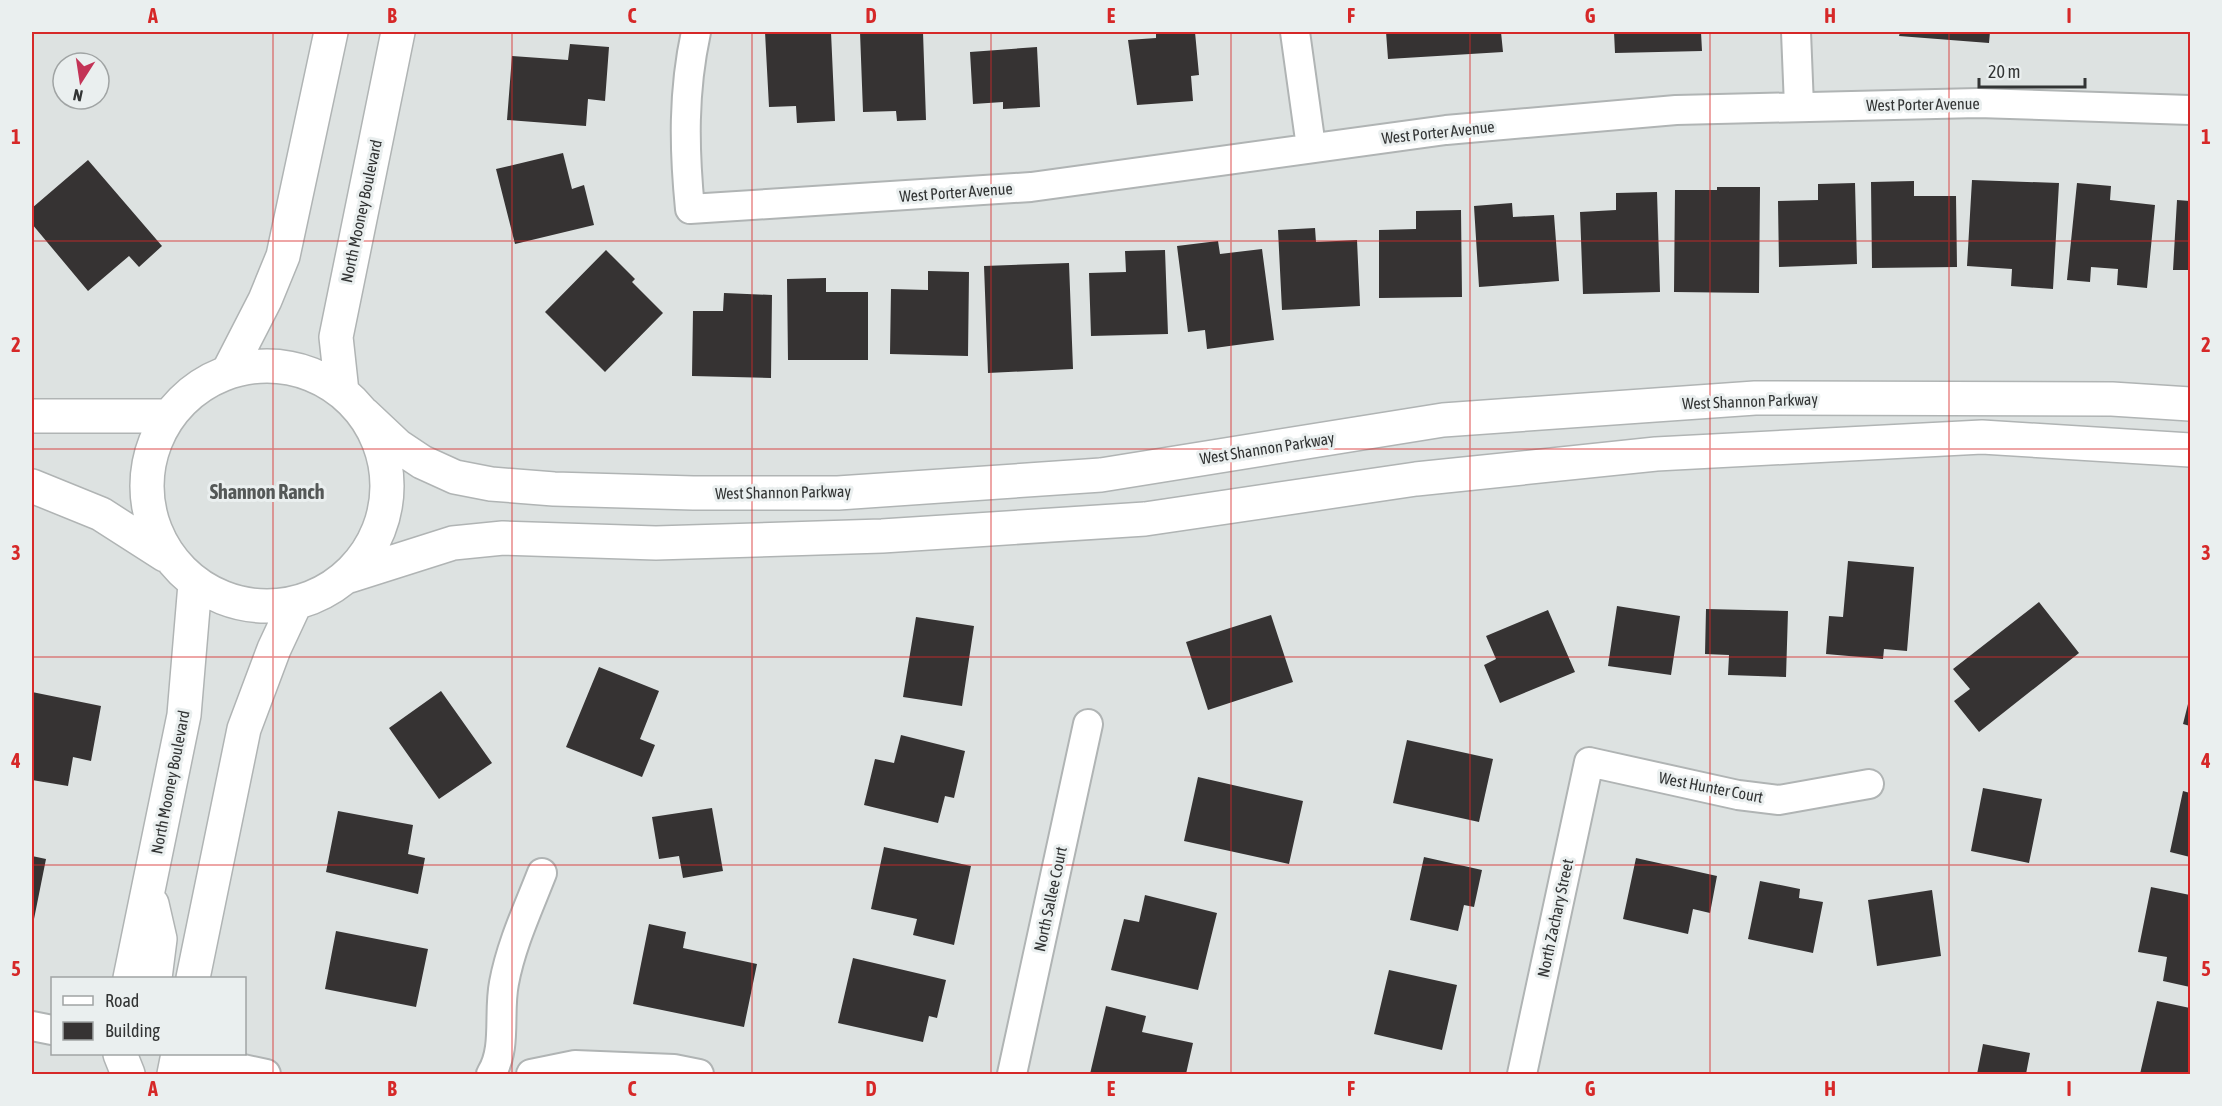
<svg xmlns="http://www.w3.org/2000/svg" width="2222" height="1106" font-family="'Asap Condensed',sans-serif">
	<style>
		.building { fill: #363333 }
		.lines { fill: none; stroke-linecap: round; stroke-linejoin: round }
		.minor-casing { stroke: #b0b4b4; stroke-width: 32 }
		.tertiary-casing { stroke: #b0b4b4; stroke-width: 36 }
		.minor { stroke: #fff; stroke-width: 28 }
		.tertiary { stroke: #fff; stroke-width: 33 }
		.grid { fill: none; stroke: #d62828; stroke-width: 1.5; stroke-opacity: 0.55 }
		.labels { text-anchor: middle; dominant-baseline: central; stroke-width: 6; stroke-linejoin: round; paint-order: stroke }
		.street-label { font-size: 16px; fill: #323434; stroke: #eaefef }
		.quarter-label { font-size: 20px; font-weight: bold; fill: #545857; stroke: #eaefef }
		.neatline { fill: none; stroke: #d62828; stroke-width: 2 }
		.grid-label { font-size: 20px; text-anchor: middle; font-weight: bold; fill: #d62828 }
	</style>
	<rect width="100%" height="100%" fill="#dde2e1"/>
	<path class="building" d="M765,32H831L835,121L797,123L796,106L769,107Z
		M860,32H923L926,120L897,121L896,111L863,112Z
		M1156,32H1195L1199,75L1191,76L1193,101L1137,105L1128,40L1156,38Z
		M1386,32H1501L1503,52L1388,59Z
		M1614,32H1701L1702,51L1615,53Z
		M1900,32H1990L1989,43L1899,36Z
		M570,44L609,47L605,101L588,99L586,126L507,120L512,56L568,60Z
		M1037,47L1040,107L1003,109V102L973,104L970,52Z
		M563,153L572,189L584,185L594,225L515,244L496,169Z
		M88,160L162,246L139,267L129,256L88,291L32,224V208Z
		M1972,180L2059,183L2053,289L2011,286L2012,269L1967,266Z
		M1914,181V196H1956L1957,267L1872,268L1871,182Z
		M1855,183L1857,264L1779,267L1778,201L1818,200V184Z
		M2077,183L2111,186L2110,200L2155,205L2147,288L2117,285L2118,269L2091,267L2090,282L2067,280Z
		M1717,187H1760L1759,293L1674,292L1675,190H1717Z
		M1657,192L1660,292L1583,294L1580,212L1616,210V193Z
		M2177,200L2190,201V270H2173Z
		M1512,203L1513,217L1554,215L1559,281L1479,287L1474,206Z
		M1461,210L1462,297L1379,298V230L1416,229V211Z
		M1315,228L1316,242L1357,240L1360,306L1282,310L1278,230Z
		M1218,241L1220,254L1262,249L1274,340L1207,349L1205,330L1188,332L1177,246Z
		M606,250L635,279L632,282L663,313L605,372L545,312Z
		M1165,250L1168,334L1091,336L1089,273L1126,272L1125,251Z
		M1069,263L1073,369L988,373L984,266Z
		M928,271L969,272L968,356L890,354L891,289L928,290Z
		M826,278V292H868V360H788L787,279Z
		M724,293L772,295L771,378L692,376L693,311H723Z
		M1848,561L1914,567L1907,651L1884,649L1883,659L1826,654L1829,616L1843,617Z
		M2039,602L2079,653L1979,732L1954,701L1970,689L1953,669Z
		M1617,606L1680,616L1671,675L1608,666Z
		M1706,609L1788,611L1786,677L1728,675L1729,655L1705,654Z
		M1548,610L1575,672L1500,703L1484,665L1496,659L1486,636Z
		M1271,615L1293,682L1208,710L1186,642Z
		M916,617L974,626L962,706L903,697Z
		M599,667L659,691L640,739L655,745L642,777L566,747Z
		M441,691L492,763L439,799L389,728Z
		M32,692L101,706L91,761L73,757L68,786L32,780Z
		M2190,696V726L2183,724Z
		M901,735L965,751L954,798L945,796L938,823L864,805L875,759L894,763Z
		M1407,740L1493,759L1479,822L1393,803Z
		M1198,777L1303,801L1289,864L1184,841Z
		M1983,788L2042,799L2029,863L1971,851Z
		M2183,791L2190,793V857L2170,852Z
		M712,808L723,871L683,878L679,856L659,859L652,817Z
		M338,811L413,825L408,854L425,858L418,894L326,872Z
		M884,847L971,866L954,945L913,935L917,919L871,909Z
		M32,856L46,859L33,924L32,923Z
		M1424,857L1482,870L1474,907L1464,905L1458,931L1410,920Z
		M1636,858L1717,876L1710,913L1693,909L1688,934L1623,919Z
		M1760,881L1800,889L1799,898L1823,902L1813,953L1748,939Z
		M2151,887L2190,895V987L2163,981L2167,957L2138,952Z
		M1932,890L1941,956L1877,966L1868,900Z
		M1145,895L1217,913L1198,990L1111,970L1124,919L1139,922Z
		M649,924L686,932L683,948L757,964L744,1027L633,1004Z
		M336,931L428,949L416,1007L325,989Z
		M853,958L946,980L937,1018L929,1016L923,1042L838,1023Z
		M1389,970L1457,985L1442,1050L1374,1034Z
		M2157,1001L2190,1008V1074H2140Z
		M1106,1006L1146,1016L1142,1032L1193,1043L1186,1074H1090Z
		M1983,1044L2030,1053L2026,1074H1977Z"/>
	<g class="lines">
		<g class="minor-casing">
			<path id="minor" d="M696,32C683,92 684,148 690,209L1031,187L1446,130L1676,110L1978,103L2190,110
				M1295,32L1311,147
				M1796,32L1799,106
				M32,1026L52,1030
				M178,1055L266,1074
				M491,1074C507,1049 498,1013 504,983C511,945 528,909 542,873
				M531,1074L575,1065L674,1069L699,1074
				M1012,1074L1088,724
				M1522,1074L1589,762L1738,795L1779,800L1869,784"/>
		</g>
		<g class="tertiary-casing">
			<path id="tertiary" d="M147 486a120 120 0 1 1 240 0a120 120 0 1 1-240 0Z
				M228,372L265,300L283,256L331,32
				M342,392L336,337L398,32
				M364,414L398,446L422,462L455,477L491,484L554,489L693,493H838L1101,475L1443,420L1755,398L2112,399L2190,404
				M32,416H168
				M32,486L101,514L165,555
				M349,576L453,543L503,538L656,543L882,536L1145,519L1416,479L1656,454L1982,437L2190,450
				M152,904L160,939L155,978
				M130,978L184,715L195,584
				M193,978L244,729L274,649L295,604
				M120,1054L128,1074
				M174,1074L178,1054"/>
		</g>
		<use href="#minor" class="minor"/>
		<use href="#tertiary" class="tertiary"/>
	</g>
	<path class="grid" d="M273,32V1074M512,32V1074M752,32V1074M991,32V1074M1231,32V1074M1470,32V1074M1710,32V1074M1949,32V1074M32,241H2190M32,449H2190M32,657H2190M32,865H2190"/>
	<g class="labels">
		<g class="street-label">
			<text transform="translate(1923 104) rotate(-1)">West Porter Avenue</text>
			<text transform="translate(1438 132) rotate(-6)">West Porter Avenue</text>
			<text transform="translate(956 192) rotate(-4)">West Porter Avenue</text>
			<text transform="translate(361 211) rotate(-78)">North Mooney Boulevard</text>
			<text transform="translate(1750 401) rotate(-2)">West Shannon Parkway</text>
			<text transform="translate(1267 448) rotate(-9)">West Shannon Parkway</text>
			<text transform="translate(783 492) rotate(-1)">West Shannon Parkway</text>
			<text transform="translate(170 782) rotate(-79)">North Mooney Boulevard</text>
			<text transform="translate(1711 787) rotate(11)">West Hunter Court</text>
			<text transform="translate(1050 899) rotate(-78)">North Sallee Court</text>
			<text transform="translate(1555 918) rotate(-78)">North Zachary Street</text>
		</g>
		<g class="quarter-label">
			<text x="267" y="491">Shannon Ranch</text>
		</g>
	</g>
	<rect width="2222" height="1106" fill="none" stroke="#eaefef" stroke-width="66"/>
	<rect x="51" y="977" width="195" height="78" fill="#eaefef" stroke="#a0a4a4" stroke-width="1.5"/>
	<rect x="63" y="996" width="30" height="9" fill="#ffffff" stroke="#a0a4a4" stroke-width="1.5"/>
	<text x="105" y="1007" font-size="18" fill="#323434">Road</text>
	<rect x="63" y="1022" width="30" height="18" fill="#363333" stroke="#a0a4a4" stroke-width="1.5"/>
	<text x="105" y="1037" font-size="18" fill="#323434">Building</text>
	<g transform="translate(81 81) rotate(192)"><circle r="28" fill="#eaefef" stroke="#a0a4a4" stroke-width="1.5"/>
	<path d="M0-4.5L10 22L0 15L-10 22Z" fill="#c33356"/>
	<text y="-9" font-size="16" font-weight="bold" text-anchor="middle" fill="#323434">N</text>
	</g>
	<path d="M1979 78v9h106v-9" fill="none" stroke="#323434" stroke-width="3"/>
	<text x="1988" y="78" font-size="18" fill="#323434" stroke="#eaefef" stroke-width="4.5" paint-order="stroke">20 m</text>
	<rect x="33" y="33" width="2156" height="1040" class="neatline"/>
	<g class="grid-label">
		<text x="153" y="23">A</text>
		<text x="392" y="23">B</text>
		<text x="632" y="23">C</text>
		<text x="871" y="23">D</text>
		<text x="1111" y="23">E</text>
		<text x="1351" y="23">F</text>
		<text x="1590" y="23">G</text>
		<text x="1830" y="23">H</text>
		<text x="2069" y="23">I</text>
		<text x="16" y="144">1</text>
		<text x="2206" y="144">1</text>
		<text x="16" y="352">2</text>
		<text x="2206" y="352">2</text>
		<text x="16" y="560">3</text>
		<text x="2206" y="560">3</text>
		<text x="16" y="768">4</text>
		<text x="2206" y="768">4</text>
		<text x="16" y="976">5</text>
		<text x="2206" y="976">5</text>
		<text x="153" y="1096">A</text>
		<text x="392" y="1096">B</text>
		<text x="632" y="1096">C</text>
		<text x="871" y="1096">D</text>
		<text x="1111" y="1096">E</text>
		<text x="1351" y="1096">F</text>
		<text x="1590" y="1096">G</text>
		<text x="1830" y="1096">H</text>
		<text x="2069" y="1096">I</text>
	</g>
</svg>
